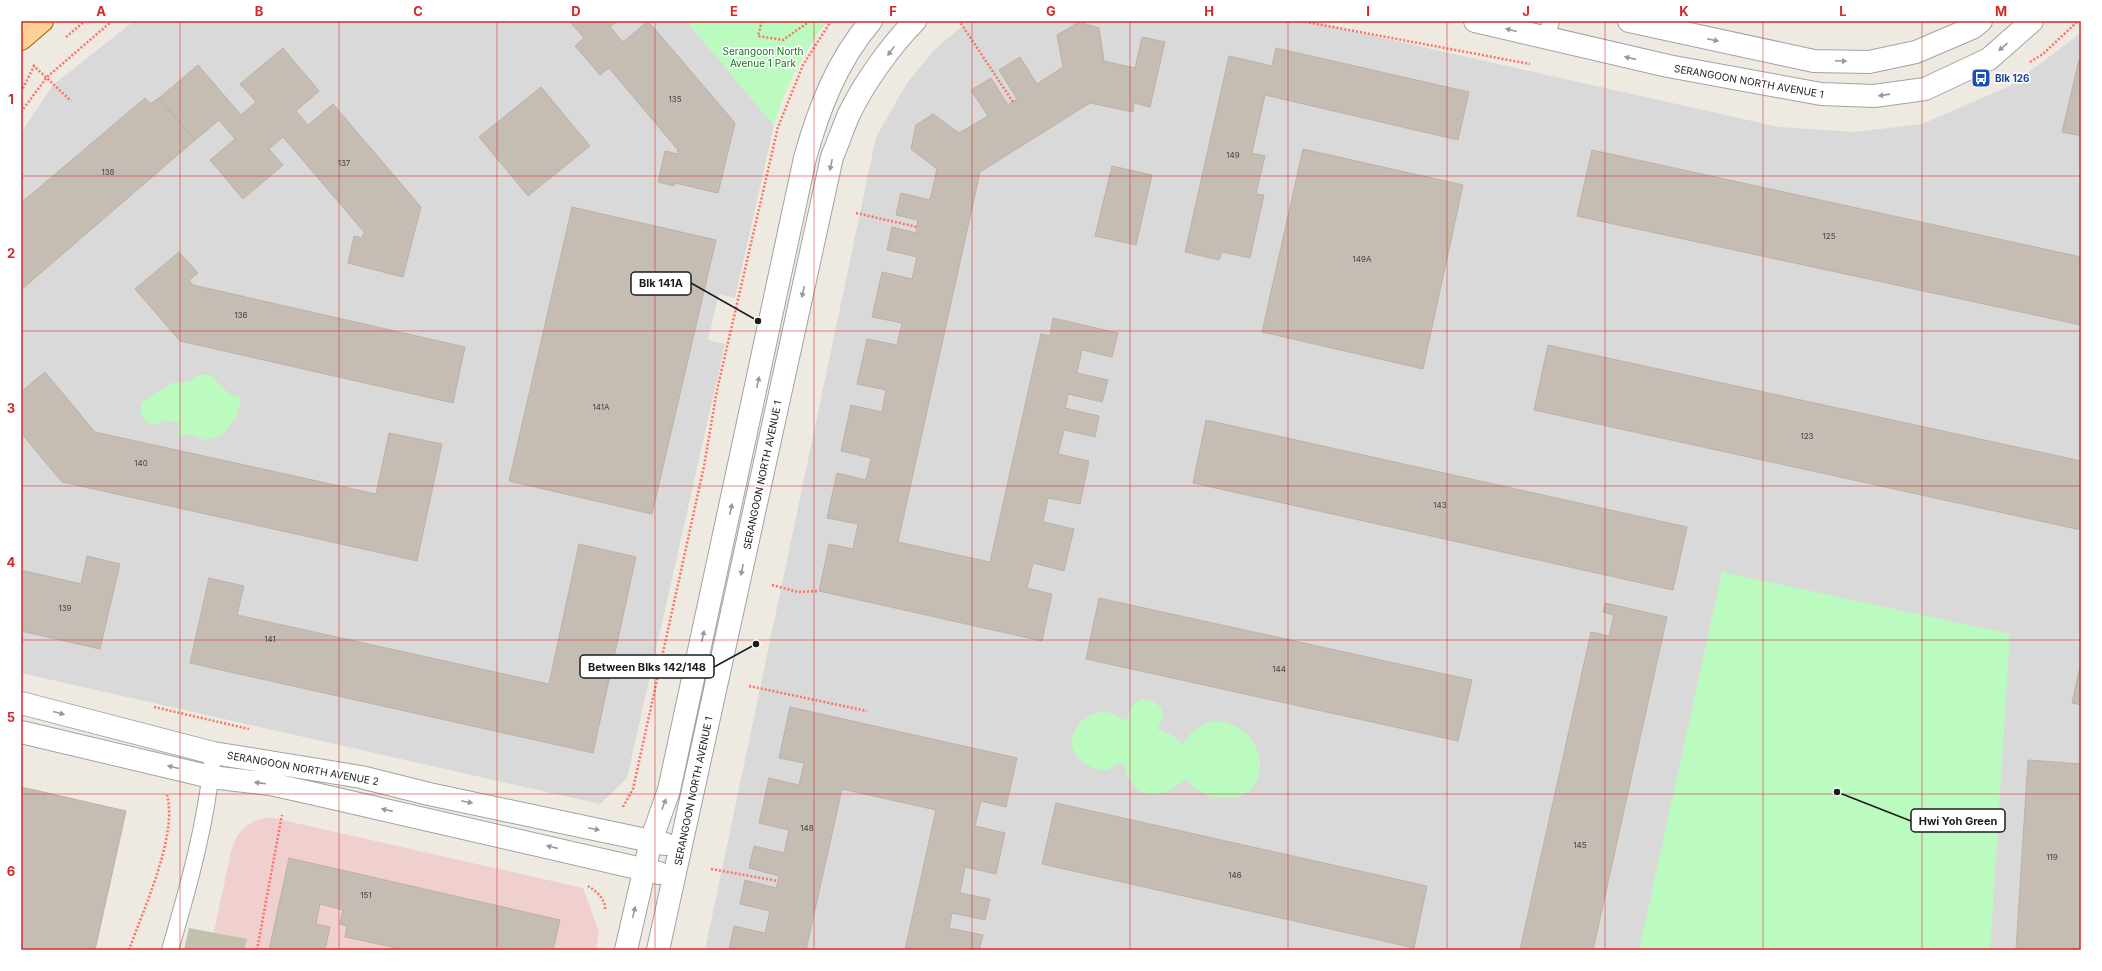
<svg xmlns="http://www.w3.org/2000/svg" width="2102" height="971" font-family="Inter,sans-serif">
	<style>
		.residential { fill: #dad9d9 }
		.commercial { fill: #f0d0cf }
		.construction { fill: #c2c2ac }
		.park { fill: #bbfbc0 }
		.building { fill: #c5bcb4; stroke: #c0b0a3 }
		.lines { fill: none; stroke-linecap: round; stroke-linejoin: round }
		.lane-casing { stroke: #a3a3a3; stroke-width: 18 }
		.street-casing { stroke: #a3a3a3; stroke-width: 24 }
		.primary-casing { stroke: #936300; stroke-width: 24 }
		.path { stroke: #fe7262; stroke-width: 2.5; stroke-dasharray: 2 2; stroke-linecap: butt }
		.lane { stroke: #fff; stroke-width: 16 }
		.street { stroke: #fff; stroke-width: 22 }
		.primary { stroke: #ffd195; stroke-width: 22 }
		.oneway { fill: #999 }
		.grid { fill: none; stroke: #d62828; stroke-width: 1; stroke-opacity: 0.55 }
		.labels { text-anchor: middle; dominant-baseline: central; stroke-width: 3; stroke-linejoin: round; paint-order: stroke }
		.number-label { font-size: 8px; fill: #464442 }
		.park-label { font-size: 10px; fill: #087c12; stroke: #fff }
		.transit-label { font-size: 10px; font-weight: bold; fill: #164399; stroke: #fff; text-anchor: start }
		.street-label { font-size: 10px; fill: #1c1c1c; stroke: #fff }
		.leader { fill: none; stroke: #1c1c1c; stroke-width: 1.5 }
		.callout-dot { fill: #1c1c1c; stroke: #fff; stroke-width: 1.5 }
		.callout { fill: #fff; stroke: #1c1c1c; stroke-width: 1.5 }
		.callout-label { font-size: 11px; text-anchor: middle; font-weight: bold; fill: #1c1c1c }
		.neatline { fill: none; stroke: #d62828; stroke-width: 1.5 }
		.grid-label { font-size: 13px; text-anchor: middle; font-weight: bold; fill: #d62828 }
	</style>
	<rect width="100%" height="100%" fill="#eee9e1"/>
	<path class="residential" d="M134,21H686L774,125L735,298L719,294L708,340L725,344L627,778L600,804L21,673V133L53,85Z
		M969,21H1307L1779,127L1854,132L1922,124L2010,86L2081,33V950H705L876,137L907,83L935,49Z"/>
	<path class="commercial" d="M269,817L583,888L599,932L596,950H210L232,848L237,836L247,825L257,820Z"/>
	<path class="construction" d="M189,928L247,939L244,950H184Z"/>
	<path class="park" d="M686,21H827C803,53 785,86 774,125Z
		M209,374L230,395L241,397L237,416L222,435L206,440L188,434L178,437L180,423L162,420L159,424L147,423L140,413L142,402L172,383L189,382L196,376Z
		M1722,572L2010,634L1990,950H1639Z
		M1141,699C1160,701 1169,711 1157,729L1171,734L1182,744C1188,737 1194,729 1204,724C1209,721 1218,721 1224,722C1267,731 1274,794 1231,798C1210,800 1200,793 1185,779C1168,795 1144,804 1129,779C1126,775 1126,769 1124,764L1120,763C1116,765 1110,769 1106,770C1090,771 1069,756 1072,739C1075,723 1089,712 1105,712C1113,713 1121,718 1127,722C1129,711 1131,705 1141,699Z"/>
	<path class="building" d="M569,21H617L610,27L623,42L648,21L735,123L718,193L675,183L674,186L658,182L665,151L677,154L678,150L609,68L600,75L575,46L584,38Z
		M1079,22L1099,28L1104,61L1135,68L1142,37L1165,42L1150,107L1134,103L1133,112L1090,103L980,172L898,542L990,562L1041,334L1050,336L1053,318L1118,333L1112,357L1082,350L1077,373L1108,380L1102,402L1068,394L1067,401L1065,408L1099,416L1095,437L1064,430L1058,454L1089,461L1080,504L1048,498L1043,522L1074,529L1064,571L1033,563L1027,588L1052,594L1042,641L819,591L829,544L853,549L858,524L827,518L837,473L866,480L871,458L841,451L851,405L882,412L886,390L857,384L867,339L897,345L902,323L872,317L882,272L912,279L917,257L887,250L892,227L916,233L918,220L896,215L901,193L930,200L937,169L911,149L916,125L933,114L959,133L988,116L971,90L991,78L1008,105L1017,99L999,70L1020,57L1037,84L1063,67L1057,35Z
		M283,48L319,91L296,111L308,125L333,104L421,207L403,277L348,263L354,236L362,238L364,232L283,137L269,149L283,165L243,199L210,160L235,139L219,120L195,140L159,98L198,65L241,115L256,102L240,84Z
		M1276,48L1469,92L1458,140L1265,95L1252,153L1265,156L1256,194L1264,195L1250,258L1222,252L1219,260L1185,252L1229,56L1272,66Z
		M2079,60L2081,61V136L2062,132Z
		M541,87L590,146L528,196L479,137Z
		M145,98L150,104L159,98L195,140L21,290V203Z
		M1303,149L1463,185L1423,369L1262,332Z
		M1592,150L2081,257V325L1577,216Z
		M1112,166L1152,175L1136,245L1095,236Z
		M572,207L716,240L652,514L509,481Z
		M179,252L198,273L189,280L193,285L465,347L453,403L180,341L135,289Z
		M1548,345L2081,461V530L1534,410Z
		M45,372L95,432L376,494L389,433L442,444L417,561L62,482L21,433V392Z
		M1206,420L1687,527L1673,590L1193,483Z
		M579,544L636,557L593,753L190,663L209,578L244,586L237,615L549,684Z
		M87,556L120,564L100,649L21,631V570L81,584Z
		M1099,598L1472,680L1458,741L1086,659Z
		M1605,603L1667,617L1593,950H1520L1591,632L1609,636L1614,615L1603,612Z
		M2081,662V705L2072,703Z
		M790,707L1017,758L1006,807L981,801L975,826L1005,833L996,874L965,867L960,893L990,899L985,920L952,913L949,928L983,935L979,950H905L936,810L842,789L806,950H729L734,926L765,933L770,911L740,904L745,880L776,888L778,881L779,876L749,868L754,846L784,853L789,830L759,823L769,778L799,785L804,763L779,758Z
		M2028,760L2081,764V950H2016Z
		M21,787L126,811L95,950H21Z
		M1056,803L1427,886L1414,948L1042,864Z
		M289,858L560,920L553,950H509L495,946L494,950H406L345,937L347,926L340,924L343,910L320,904L316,924L330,927L325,950H269Z"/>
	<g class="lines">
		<g class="lane-casing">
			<path id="lane" d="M1546,39L1551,21
				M170,950C189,885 207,821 213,753"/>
		</g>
		<g class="street-casing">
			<path id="street" d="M1475,21L1668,66L1821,94L1874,96L1925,89L1989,59L2032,21
				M1629,21L1814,61L1869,62L1916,52L1972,28L1981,21
				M21,703L213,753L361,777L429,794L665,844
				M21,732L211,777L270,784L311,793L659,873
				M626,950L651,841L669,790L805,158C819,108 837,61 871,21
				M658,950L832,157C838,143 843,128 849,114C864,83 891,45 915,21"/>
		</g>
		<g class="primary-casing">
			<path id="primary" d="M21,39L42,21"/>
		</g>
		<path class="path" d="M762,21L758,36L783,40L810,21
			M962,21L960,22L1013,102
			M1301,21L1530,64
			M66,37L85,21
			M2030,62L2043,54L2078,21
			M33,65L71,101
			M21,92L35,64
			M21,112L47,77L112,21
			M856,213L917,227
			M772,585L798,592L819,591
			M749,686L867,711
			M154,707L249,729
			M623,807L633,789L704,466L717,390L778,127L803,65L831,21
			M711,869L778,881
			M588,886C596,891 606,899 605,910
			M129,950C143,910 178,836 167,795
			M257,950L282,815"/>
		<use href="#lane" class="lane"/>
		<use href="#street" class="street"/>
		<use href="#primary" class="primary"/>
	</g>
	<defs><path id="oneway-solid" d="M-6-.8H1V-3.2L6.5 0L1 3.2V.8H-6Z"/></defs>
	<g class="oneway">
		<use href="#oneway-solid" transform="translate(1511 30) rotate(-166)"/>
		<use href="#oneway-solid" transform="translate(1713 40) rotate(12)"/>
		<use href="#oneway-solid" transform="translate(2003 47) rotate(139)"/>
		<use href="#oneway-solid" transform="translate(891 51) rotate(126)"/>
		<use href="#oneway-solid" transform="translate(1630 58) rotate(-167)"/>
		<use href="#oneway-solid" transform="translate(1841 61) rotate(2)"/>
		<use href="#oneway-solid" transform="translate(1884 95) rotate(172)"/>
		<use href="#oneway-solid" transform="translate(831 165) rotate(102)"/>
		<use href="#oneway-solid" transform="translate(803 292) rotate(102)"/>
		<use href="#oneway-solid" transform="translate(758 382) rotate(-78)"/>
		<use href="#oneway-solid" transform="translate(731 509) rotate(-78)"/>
		<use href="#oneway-solid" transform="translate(742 570) rotate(102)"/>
		<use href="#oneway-solid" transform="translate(703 636) rotate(-78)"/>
		<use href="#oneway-solid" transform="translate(59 713) rotate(15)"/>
		<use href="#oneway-solid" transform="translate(173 767) rotate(-166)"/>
		<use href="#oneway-solid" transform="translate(260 783) rotate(-173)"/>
		<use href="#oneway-solid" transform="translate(467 802) rotate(12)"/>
		<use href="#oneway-solid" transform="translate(664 804) rotate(-70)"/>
		<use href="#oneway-solid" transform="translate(387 810) rotate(-167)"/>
		<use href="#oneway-solid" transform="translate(594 829) rotate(12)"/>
		<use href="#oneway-solid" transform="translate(552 847) rotate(-167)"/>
		<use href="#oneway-solid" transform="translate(634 912) rotate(-77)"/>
	</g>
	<path class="grid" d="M180,21V950M339,21V950M497,21V950M655,21V950M814,21V950M972,21V950M1130,21V950M1288,21V950M1447,21V950M1605,21V950M1763,21V950M1922,21V950M21,176H2081M21,331H2081M21,486H2081M21,640H2081M21,794H2081"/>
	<defs>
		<g id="bus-square" transform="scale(1)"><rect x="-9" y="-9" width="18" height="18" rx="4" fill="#1a4fb4" stroke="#fff"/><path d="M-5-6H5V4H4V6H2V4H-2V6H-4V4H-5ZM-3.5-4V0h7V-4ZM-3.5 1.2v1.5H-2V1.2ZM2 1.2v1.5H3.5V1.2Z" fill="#fff"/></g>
	</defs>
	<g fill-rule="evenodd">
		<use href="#bus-square" x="1981" y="78"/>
	</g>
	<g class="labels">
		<g class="number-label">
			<text x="675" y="99">135</text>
			<text x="1233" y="155">149</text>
			<text x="344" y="163">137</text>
			<text x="108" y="172">138</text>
			<text x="1829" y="236">125</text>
			<text x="1362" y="259">149A</text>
			<text x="241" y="315">136</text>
			<text x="601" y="407">141A</text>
			<text x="1807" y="436">123</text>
			<text x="141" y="463">140</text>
			<text x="1440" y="505">143</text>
			<text x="65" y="608">139</text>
			<text x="270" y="639">141</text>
			<text x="1279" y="669">144</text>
			<text x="807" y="828">148</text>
			<text x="1580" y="845">145</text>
			<text x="2052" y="857">119</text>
			<text x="1235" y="875">146</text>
			<text x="366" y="895">151</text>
		</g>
		<g class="park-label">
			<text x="763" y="51">Serangoon North<tspan x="763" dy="12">Avenue 1 Park</tspan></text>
		</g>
		<g class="transit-label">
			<text x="1995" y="78">Blk 126</text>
		</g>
		<g class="street-label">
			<text transform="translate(1749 81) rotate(10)">SERANGOON NORTH AVENUE 1</text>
			<text transform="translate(762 475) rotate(-78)">SERANGOON NORTH AVENUE 1</text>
			<text transform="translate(303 768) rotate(10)">SERANGOON NORTH AVENUE 2</text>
			<text transform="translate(693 791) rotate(-78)">SERANGOON NORTH AVENUE 1</text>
		</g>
	</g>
	<path class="leader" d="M758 321L691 283M756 644L714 667M1837 792L1911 821"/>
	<g class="callout-dot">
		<circle cx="758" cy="321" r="4"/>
		<circle cx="756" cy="644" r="4"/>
		<circle cx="1837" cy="792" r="4"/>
	</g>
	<g class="callout">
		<rect x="631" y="272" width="60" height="23" rx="4"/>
		<rect x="580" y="655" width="134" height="23" rx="4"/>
		<rect x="1911" y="809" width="94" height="23" rx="4"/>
	</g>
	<g class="callout-label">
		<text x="661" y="287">Blk 141A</text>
		<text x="647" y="671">Between Blks 142/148</text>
		<text x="1958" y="825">Hwi Yoh Green</text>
	</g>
	<rect width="2102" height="971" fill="none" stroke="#ffffff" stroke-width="44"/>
	<rect x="22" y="22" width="2058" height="927" class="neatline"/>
	<g class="grid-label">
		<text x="101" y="16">A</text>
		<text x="259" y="16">B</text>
		<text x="418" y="16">C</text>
		<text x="576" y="16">D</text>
		<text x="734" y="16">E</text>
		<text x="893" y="16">F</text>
		<text x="1051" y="16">G</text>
		<text x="1209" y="16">H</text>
		<text x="1368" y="16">I</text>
		<text x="1526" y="16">J</text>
		<text x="1684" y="16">K</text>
		<text x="1843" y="16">L</text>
		<text x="2001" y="16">M</text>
		<text x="11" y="104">1</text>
		<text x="11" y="258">2</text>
		<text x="11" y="413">3</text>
		<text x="11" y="567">4</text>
		<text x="11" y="722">5</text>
		<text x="11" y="876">6</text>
	</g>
</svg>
